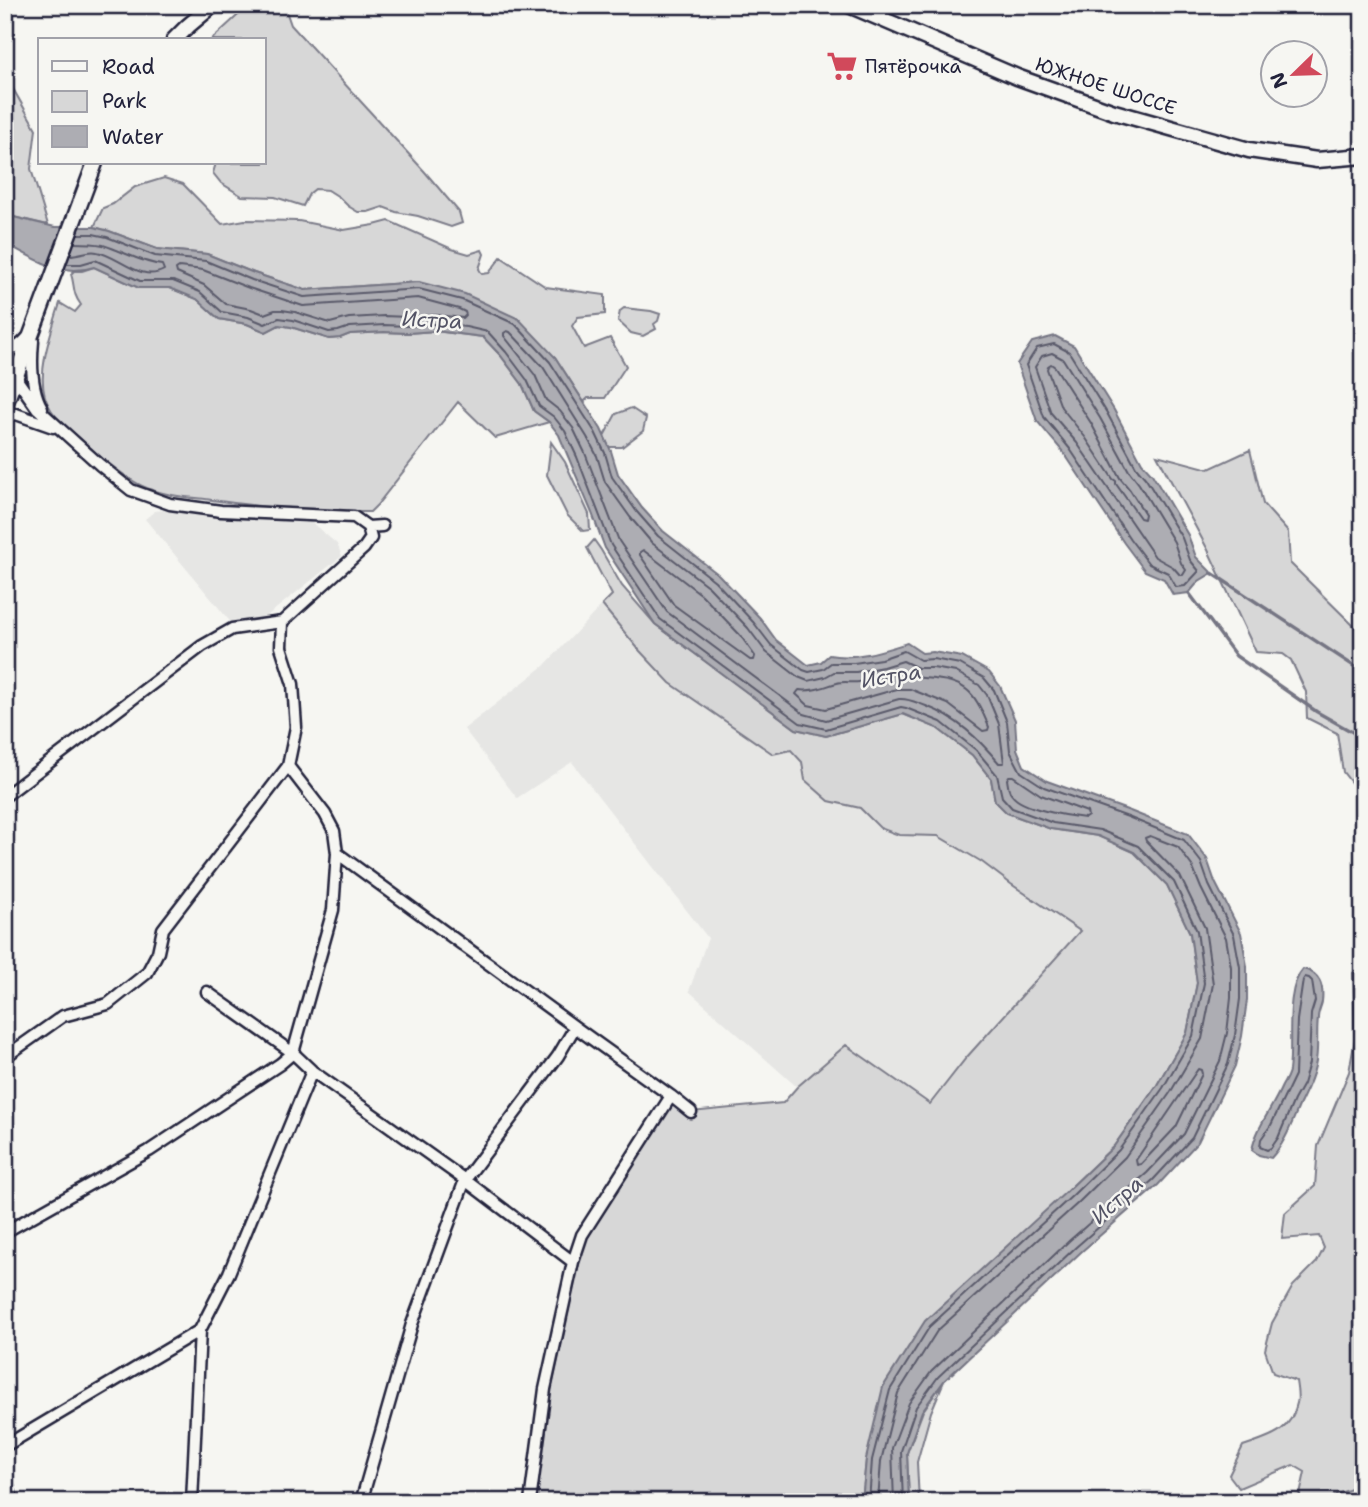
<svg xmlns="http://www.w3.org/2000/svg" width="1368" height="1507" font-family="'Shantell Sans',sans-serif">
	<style>
		.built { fill: #e6e6e4 }
		.green { fill: #d7d7d7; stroke: #7c7c89; stroke-width: 2 }
		.water { fill: #adadb3; stroke: #757583; stroke-width: 2 }
		.lines { fill: none; stroke-linecap: round; stroke-linejoin: round }
		.shore { stroke: #5a5a6b; stroke-width: 2 }
		.stream { stroke: #757583; stroke-width: 3.5 }
		.street-casing { stroke: #22223b; stroke-width: 15 }
		.secondary-casing { stroke: #22223b; stroke-width: 19 }
		.street { stroke: #f6f6f2; stroke-width: 10 }
		.secondary { stroke: #f6f6f2; stroke-width: 14 }
		.labels { text-anchor: middle; dominant-baseline: central; stroke-width: 5; stroke-linejoin: round; paint-order: stroke }
		.poi-label { font-size: 19px; fill: #22223b; stroke: #f6f6f2; text-anchor: start }
		.street-label { font-size: 19px; fill: #22223b; stroke: #f6f6f2 }
		.water-label { font-size: 21px; font-style: italic; fill: #535365; stroke: #f6f6f2 }
	</style>
	<rect width="100%" height="100%" fill="#f6f6f2"/>
	<filter id="ink" filterUnits="userSpaceOnUse"><feTurbulence type="fractalNoise" baseFrequency=".0143" numOctaves="2"/><feDisplacementMap in="SourceGraphic" scale="14" xChannelSelector="R" yChannelSelector="G"/><feConvolveMatrix kernelMatrix="1 2 1 2 8 2 1 2 1" color-interpolation-filters="sRGB"/></filter>
	<g filter="url(#ink)">
		<path class="built" d="M164,510L216,516L311,522L337,544L342,556L263,619L233,625L145,519L155,511Z
			M602,605L640,651L670,683L791,749L802,762L805,780L829,801L860,808L880,828L899,835L938,836L982,862L1011,884L1080,931L966,1058L930,1104L846,1045L797,1087L689,991L708,938L572,762L517,798L464,729L544,666Z"/>
		<path class="green" d="M284,5L291,25L425,172L459,212L462,223L451,227L418,216L396,212L383,207L368,212H358L348,206L339,197L328,190L315,189L309,194L303,206L275,197L242,196L221,183L213,173L216,163H264V40H211L248,6Z
			M5,60L12,87L36,129L31,169L48,225L5,215Z
			M164,178L183,184L222,224L245,220L299,221L344,230L374,225L389,221L452,249L469,254L482,250L484,254L479,269L482,274L489,273L501,257L546,287L605,295V314L578,317L572,326L584,348L610,338L626,366L605,398H588L584,402L555,357L419,282L305,290L254,273L207,254L157,249L109,231L94,227L103,208L113,204L135,187Z
			M94,267L139,288H170L197,299L219,319L247,324L266,332L279,325L291,327L329,339L340,338L350,334L384,332L408,333L435,331L483,337L501,356L522,384L534,411L549,422L495,438L458,402L377,505L370,512C315,513 259,507 205,499C184,497 161,495 142,486C122,476 104,459 86,445C71,433 51,416 45,397C37,369 52,330 60,303L75,312L81,305C72,293 75,286 71,274L74,271H82Z
			M624,308L651,311L660,314L658,321L654,324L656,329L643,336L631,333L618,321L620,311Z
			M631,408L646,418L643,431L622,447H609L604,436L616,414Z
			M551,442L565,462L589,514L590,530L583,531L567,515L547,475Z
			M1250,450L1263,504L1288,532L1290,563L1363,635V798L1343,772L1337,733L1307,718L1306,692L1291,660L1283,654L1256,652L1208,550L1157,455L1209,469Z
			M594,540L601,550L622,586L655,624L796,729L826,736L903,714L937,728L972,755L991,779L995,801L1007,813L1051,829L1098,836L1134,852L1167,885L1190,933L1197,983L1187,1033L1157,1085L1114,1146L1067,1191L866,1459L862,1502H534L550,1395L579,1262L586,1238L672,1102L691,1112L783,1103L797,1087L846,1045L930,1104L966,1058L1080,931L1011,884L982,862L938,836L899,835L880,828L860,808L829,801L805,780L802,762L791,750L773,754L670,683L640,651L602,605L612,595L587,548Z
			M1363,966V1485L1337,1494L1328,1502H1287L1300,1495L1305,1472L1293,1465L1239,1488L1229,1475L1243,1446C1268,1437 1291,1433 1297,1403C1299,1397 1297,1388 1296,1381L1273,1373L1265,1350L1272,1323L1293,1286L1317,1262L1324,1248L1319,1236L1282,1239L1285,1213L1315,1186L1318,1146L1349,1072L1355,1039L1353,973Z
			M944,1381L931,1412L917,1462L919,1502H909L907,1453L923,1411Z"/>
		<path class="water" d="M5,215L55,227H94L109,231L157,249L207,254L254,273L305,290L419,282L465,294L519,319L555,357L601,429L611,451L618,474L642,508L663,531L719,575L760,618L776,640L808,665L821,662L829,655C855,660 882,651 907,643L922,653L933,652L962,657L989,672L1000,686L1015,720L1017,749L1024,766L1047,781L1130,811L1188,834L1207,859L1215,882L1241,933L1247,966V1000L1242,1036L1235,1066L1198,1142L1158,1185L1081,1252L944,1381L922,1411L907,1453L909,1502H862L866,1459L883,1387L925,1321L1067,1191L1114,1146L1157,1085L1187,1033L1197,983L1190,933L1167,885L1134,852L1098,836L1051,829L1007,813L995,801L991,779L972,755L937,728L903,714L826,736L796,729L655,624L605,548L592,513L559,435L549,422L534,411L522,384L501,356L483,337L435,331L408,333L384,332L350,334L340,338L329,339L291,327L279,325L266,332L247,324L219,319L197,299L170,288H139L94,267C61,278 34,258 5,243Z
			M1055,336L1074,346L1114,410L1142,463L1152,474L1188,535L1196,557L1212,573L1199,581L1189,593L1173,595L1164,579L1145,571L1124,543L1064,453L1037,421L1017,364L1032,342Z
			M1303,969C1320,973 1324,985 1322,1002C1321,1007 1318,1012 1318,1018C1316,1033 1319,1051 1315,1066C1312,1081 1305,1093 1299,1106C1291,1125 1285,1143 1271,1158L1259,1155L1252,1150C1256,1128 1273,1107 1282,1086C1285,1081 1288,1076 1289,1071C1293,1043 1284,990 1303,969Z"/>
		<g class="lines">
			<path class="shore" d="M78,234H93L107,237L155,256L206,261L252,280L304,297L419,289L462,300L515,324L550,362L595,432L605,453L612,477L637,512L658,536L715,581L754,623L771,645L803,670L809,672L823,669L831,663H854L881,659L904,651L920,660L933,659L960,664L984,678L994,690L1007,722L1010,751L1021,772L1044,787L1128,817L1184,840L1201,862L1209,885L1234,935L1240,967V999L1235,1035L1228,1064L1192,1138L1153,1180L1076,1247L938,1377L916,1407L901,1451L903,1502
				M70,255C79,255 88,250 97,252C119,256 141,283 164,270L162,265C141,263 123,251 103,245C93,243 84,243 75,243
				M67,264H81L95,260L140,281H173L200,292L222,312L248,317L265,324L279,318L293,320L329,332L338,331L350,327L384,325L408,326L435,324L466,327L488,332L506,352L527,380L539,406L554,417L565,431L577,457L611,545L660,619L800,723L826,729L901,707L906,708L941,722L976,750L997,775L1002,797L1012,808L1053,823L1100,830L1138,846L1174,882L1197,931L1204,983L1193,1036L1163,1088L1119,1150L1072,1196L930,1326L890,1390L872,1460L869,1502
				M179,267L203,270L249,288L303,306L418,298L459,309L465,312L466,315L463,318L436,315L408,317L384,316L349,318L330,323L295,312L282,310H275L264,314L251,309L226,304L204,285L177,273L176,269Z
				M507,331L510,332L543,367L587,437L597,456L605,482L630,517L652,543L709,587L748,628L766,652L798,677L808,681L825,677L834,672H856L883,667L903,661L918,668H933L956,672L979,685L987,695L999,724L1004,763H999C978,738 957,718 926,706C917,703 909,698 899,699L826,720L804,714L667,612L619,541L585,453L573,428L560,411L546,400L535,375L504,336V333Z
				M1054,344L1069,352L1107,413L1136,467L1146,479L1182,538L1190,560L1199,571L1185,586L1176,587L1168,573L1149,564L1130,539L1070,449L1044,417L1026,365L1037,348Z
				M1052,353L1063,359L1100,418L1129,471L1139,484L1174,542L1181,563L1186,570L1183,575H1180L1173,567L1155,557L1077,443L1051,413L1035,367L1042,356Z
				M1051,364L1055,367L1091,423L1120,478L1130,490L1145,514L1144,519L1140,518L1116,484V481L1113,479L1085,437L1061,407L1047,369L1048,366Z
				M643,550L702,595L740,635L755,656L754,660H750L674,605L640,555V552Z
				M902,673C916,679 919,677 934,679C970,682 976,697 989,727L988,730L983,731L948,704L910,689H897L826,709L808,705L796,694L799,690C813,692 823,687 837,683C843,681 852,683 859,682C873,680 888,676 902,673Z
				M1009,776H1013L1041,795L1087,812L1088,816L1085,818C1068,816 1021,809 1012,795C1008,791 1008,785 1007,779Z
				M1305,977L1309,978L1312,981L1315,1001L1311,1014L1309,1063L1303,1084L1294,1100L1278,1138L1271,1148L1267,1150L1260,1147L1261,1139L1271,1125L1295,1075L1297,1020L1303,980Z
				M1198,1069L1201,1070L1202,1074L1176,1127L1141,1164L1137,1165L1136,1160Z
				M878,1502L881,1461L898,1393L937,1331L1078,1203L1125,1157L1170,1093L1202,1039L1213,984L1205,928L1180,876L1146,841L1145,838L1150,836L1178,847L1192,866L1201,888L1226,938L1231,967V998L1227,1033L1220,1061L1184,1134L1147,1173L1070,1240L931,1372L909,1403L892,1448L894,1502"/>
			<path class="stream" d="M1212,573L1363,672
				M1189,593L1236,656L1317,712L1363,738"/>
			<g class="street-casing">
				<path id="street" d="M33,341C31,362 31,389 42,408
					M5,349C15,349 20,346 27,338
					M16,378L37,408L100,465L131,490L170,504L221,511L354,517L368,527L382,526
					M5,416L16,414L53,427
					M5,796L202,646L232,629L282,622L364,548L371,538L368,527
					M337,853L575,1027L671,1096L691,1112
					M207,992L293,1053L312,1071L465,1180L573,1262L545,1389L530,1502
					M5,1057L63,1016L108,1004L147,973L158,952L163,929L288,766L296,727L293,684L281,647L282,622
					M5,1232L149,1151L280,1064L293,1053L333,910L337,853L334,831L325,814L288,766
					M573,1262L582,1235L671,1096
					M5,1446L200,1330
					M5,1475L12,1502
					M192,1502L200,1330L229,1273L312,1071
					M361,1502L412,1324L465,1180L558,1056L575,1027"/>
			</g>
			<g class="secondary-casing">
				<path id="secondary" d="M849,5L1017,77L1114,112L1249,150L1317,160L1363,156
					M174,40L188,26L213,5
					M5,362L16,378
					M5,405L95,163"/>
			</g>
			<use href="#street" class="street"/>
			<use href="#secondary" class="secondary"/>
		</g>
	</g>
	<defs>
		<g id="supermarket-bare" transform="scale(2.415)"><path d="M-6-5.5h2.5l.6 2H6L4.5 2H-2.5L-4.4-4H-6ZM-1.5 3.2a1.3 1.3 0 1 0 .1 0ZM3 3.2a1.3 1.3 0 1 0 .1 0Z" fill="#d1495b" stroke="#f6f6f2" stroke-width="2.5" paint-order="stroke"/></g>
	</defs>
	<g fill-rule="evenodd">
		<use href="#supermarket-bare" x="842" y="66"/>
	</g>
	<g class="labels">
		<g class="poi-label">
			<text x="865" y="66">Пятёрочка</text>
		</g>
		<g class="street-label">
			<text transform="translate(1106 86) rotate(18)">ЮЖНОЕ ШОССЕ</text>
		</g>
		<g class="water-label">
			<text transform="translate(432 320) rotate(3)">Истра</text>
			<text transform="translate(891 676) rotate(-9)">Истра</text>
			<text transform="translate(1117 1200) rotate(-41)">Истра</text>
		</g>
	</g>
	<rect width="1368" height="1507" fill="none" stroke="#f6f6f2" stroke-width="28"/>
	<rect x="14" y="14" width="1340" height="1479" fill="none" stroke="#22223b" stroke-width="2.5" filter="url(#ink)"/>
	<rect x="38" y="38" width="228" height="126" fill="#f6f6f2" stroke="#a1a1a9" stroke-width="2"/>
	<rect x="52" y="61" width="35" height="10" fill="#f6f6f2" stroke="#a1a1a9" stroke-width="2"/>
	<text x="102" y="74" font-size="21" fill="#22223b">Road</text>
	<rect x="52" y="91" width="35" height="21" fill="#d7d7d7" stroke="#a1a1a9" stroke-width="2"/>
	<text x="102" y="108" font-size="21" fill="#22223b">Park</text>
	<rect x="52" y="126" width="35" height="21" fill="#adadb3" stroke="#a1a1a9" stroke-width="2"/>
	<text x="102" y="144" font-size="21" fill="#22223b">Water</text>
	<g transform="translate(1294 74) rotate(247)"><circle r="33" fill="#f6f6f2" stroke="#a1a1a9" stroke-width="2"/>
	<path d="M0-5L12 26L0 18L-12 26Z" fill="#d1495b"/>
	<text y="-10" font-size="19" font-weight="bold" text-anchor="middle" fill="#22223b">N</text>
	</g>
</svg>
